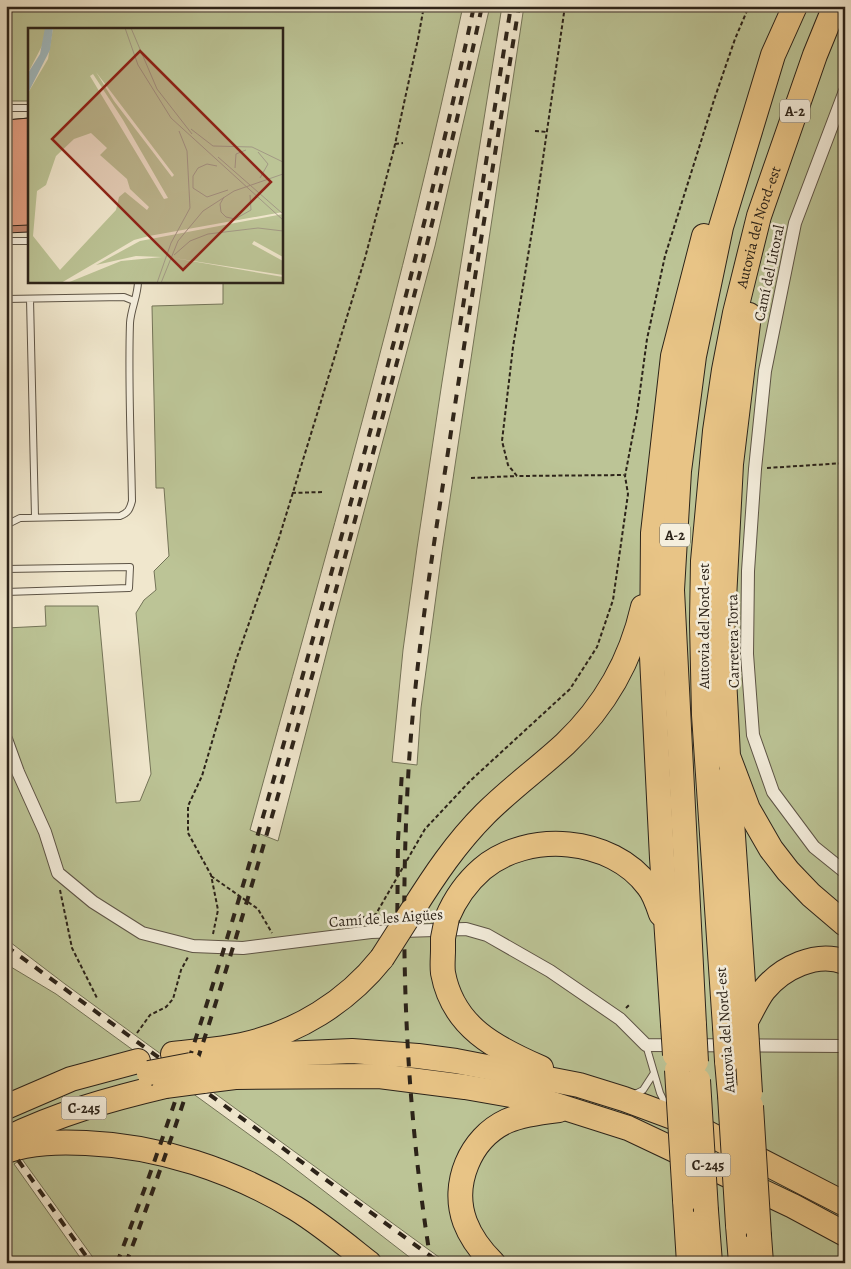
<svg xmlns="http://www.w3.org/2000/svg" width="851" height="1269" font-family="Alegreya,serif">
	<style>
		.green { fill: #bcc496; stroke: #747458 }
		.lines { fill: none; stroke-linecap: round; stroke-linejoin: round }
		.lane-casing { stroke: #5d5446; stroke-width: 8 }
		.street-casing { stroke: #5d5446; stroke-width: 14 }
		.highway-casing { stroke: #2c2319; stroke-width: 26 }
		.path { stroke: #2c2319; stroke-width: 2; stroke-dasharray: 4 2.5; stroke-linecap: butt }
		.lane { stroke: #f5efde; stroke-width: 6 }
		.street { stroke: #f5efde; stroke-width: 12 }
		.highway { stroke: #e8c486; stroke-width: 24 }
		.rail { stroke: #2c2319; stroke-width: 4; stroke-dasharray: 9 9; stroke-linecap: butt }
		.highway-bridge-casing { stroke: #2c2319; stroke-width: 26; stroke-linecap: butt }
		.highway-bridge { stroke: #e8c486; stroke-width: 24 }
		.wall { fill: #c2876e; stroke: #2c2319 }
		.building { fill: #e19d80; stroke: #2c2319 }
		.labels { text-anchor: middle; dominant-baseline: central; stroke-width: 5; stroke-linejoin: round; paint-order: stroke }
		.shield { fill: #f5efde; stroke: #686054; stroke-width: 1 }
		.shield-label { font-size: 14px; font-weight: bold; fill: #2c2319 }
		.street-label { font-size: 15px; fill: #2c2319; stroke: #f5efde }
		.inset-road { fill: none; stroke: #a29985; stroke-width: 1 }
		.view { fill: #8f2418; fill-opacity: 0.15; stroke: #8f2418; stroke-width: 2.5 }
		.inset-edge { fill: none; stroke: #2c2319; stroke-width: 2.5 }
	</style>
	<rect width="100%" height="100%" fill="#f0e7cd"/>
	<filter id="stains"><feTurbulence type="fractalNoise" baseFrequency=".004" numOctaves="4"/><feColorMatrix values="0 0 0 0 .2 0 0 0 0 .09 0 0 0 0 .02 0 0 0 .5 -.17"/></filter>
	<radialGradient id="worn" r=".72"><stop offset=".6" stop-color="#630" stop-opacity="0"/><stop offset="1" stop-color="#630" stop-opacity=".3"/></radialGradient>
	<path class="green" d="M6,6H463C404,284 325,557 250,830L278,841L335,620L435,246L490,6H502L442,382L417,548L403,650L392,762L417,765L421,708L442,552L524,6H845V1263H447L65,984L6,939V628L46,626L45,606H98L116,803L140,801L151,774L136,613L144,600L156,590L154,571L169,556L164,488H156L152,306L223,304V281H281V29H29V101H6Z
		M6,964L56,994L280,1157L417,1263H97L22,1159L14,1164L84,1263H6Z"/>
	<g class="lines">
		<g class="lane-casing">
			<path id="lane" d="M6,108H29
				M6,241H29
				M6,299L124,297L134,301
				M30,299L35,517
				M6,525L20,518L120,516C128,513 130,509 132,501C131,442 128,382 130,323C131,308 138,296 138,281
				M6,569L130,567L129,588L6,592
				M646,1045L660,1093L667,1107
				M633,1095L643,1090L654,1073"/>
		</g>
		<g class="street-casing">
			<path id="street" d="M845,91L795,223L765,371L755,469L748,571L747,654L753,735L773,792L814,847L845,872
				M6,739L18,772L45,832L58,873L93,902L142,933L193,946L243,948L371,932L466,929L487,935L550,971L620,1019L646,1045L845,1046"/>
		</g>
		<g class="highway-casing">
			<g id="highway">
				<path d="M749,315L731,464L722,638L728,756L748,809L771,849L788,871L811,895L845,924"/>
				<path d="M729,777L746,1027"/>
				<path d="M412,911C434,876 456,843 485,814C510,789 539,768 565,744C605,706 631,660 643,607"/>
				<path d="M447,918C455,899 467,882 482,869C528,830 612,837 648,886C654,893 658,905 661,914"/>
				<path d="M443,950C443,957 442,966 443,973C453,1027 495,1048 541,1068"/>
				<path d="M746,1021C752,1011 757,999 764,990C782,968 816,951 845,962"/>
				<path d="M673,1024L662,858L652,657L653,533L673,356L704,236"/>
				<path d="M694,1025L672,590L679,471L694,356L721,227L773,55L795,6"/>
				<path id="s1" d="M725,1027L704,715L702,622L703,561L715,431L724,370L735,313L759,216L815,55L835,6"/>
				<path d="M173,1054C196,1051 219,1050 242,1045C297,1033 347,1002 382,958"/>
				<path d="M727,1061L730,1095"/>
				<path d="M191,1065L236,1058L283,1054L352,1051L418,1056L456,1061L579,1085L624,1099L686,1122L845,1204"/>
				<path d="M203,1081L235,1077L379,1076L465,1087L540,1100L628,1128L793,1206L845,1234"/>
				<path d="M6,1107L71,1079L138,1061"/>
				<path d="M6,1139C57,1114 110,1099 165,1086"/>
				<path d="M6,1151C32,1142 59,1142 86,1143C159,1146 232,1170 295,1208C321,1224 345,1244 369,1263"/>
				<path d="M685,1200L689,1263"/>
				<path d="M706,1211L710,1263"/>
				<path d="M738,1225L741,1263"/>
				<path d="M759,1236L761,1263"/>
				<path d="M493,1263C481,1251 471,1238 465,1222C451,1184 470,1138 507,1121C523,1114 542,1112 559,1110"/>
			</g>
		</g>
		<path class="path" d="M565,6L536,207L513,347L502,441L508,465L517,476L624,475
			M535,131L547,132
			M395,144L403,143
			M767,468L845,463
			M471,478L517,476
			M292,493L322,492
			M211,876L258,909L272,933
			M60,890L72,948L97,998
			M337,925L343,919L372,916L376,914L425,829L470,781L570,689L597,647L613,600L628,494L625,476L637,413L647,339L665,256L714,100L735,39L749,6
			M213,934L218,910L211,875L188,833V806L202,776L236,660L279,538L365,258L394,149L418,39L424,6
			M626,1008L630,1004
			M137,1033L150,1015L166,1007L173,999L181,970L188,957"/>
		<use href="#lane" class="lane"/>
		<use href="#street" class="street"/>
		<use href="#highway" class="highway"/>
		<path class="rail" d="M460,325L511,6
			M6,946L440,1263
			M397,948L398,840L402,771
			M18,1160L91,1263
			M117,1263C194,1062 253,856 310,649C370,436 428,223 474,6
			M126,1263C201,1066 259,864 316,662C376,445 435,227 482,6
			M431,1263C404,1097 399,929 409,762C416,658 432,555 448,452C470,303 495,155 519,6"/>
		<g class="highway-bridge-casing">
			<path id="highway-bridge" d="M443,950V938L447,918
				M382,958L412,911
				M673,1024L675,1055
				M694,1025L696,1062
				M725,1027L727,1061
				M746,1027L750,1093
				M677,1070L685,1200
				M149,1073L191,1065
				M698,1080L706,1211
				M165,1086L203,1081
				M730,1095L738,1225
				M751,1106L759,1236"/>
		</g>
		<use href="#highway-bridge" class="highway-bridge"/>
	</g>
	<path class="wall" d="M29,118V232L6,233V120Z"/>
	<path class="building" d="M29,118V225L6,226V120Z"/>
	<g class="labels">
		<g class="shield">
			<rect x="780" y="99.5" width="30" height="23" rx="4"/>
			<rect x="660" y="523.5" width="30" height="23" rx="4"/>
			<rect x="61.5" y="1096.5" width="45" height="23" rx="4"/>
			<rect x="685.5" y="1153.5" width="45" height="23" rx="4"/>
		</g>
		<g class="shield-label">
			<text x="795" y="111">A-2</text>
			<text x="675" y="535">A-2</text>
			<text x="84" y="1108">C-245</text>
			<text x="708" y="1165">C-245</text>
		</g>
		<g class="street-label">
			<text stroke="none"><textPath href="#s1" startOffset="806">Autovia del Nord-est</textPath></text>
			<text transform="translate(769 273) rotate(-78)">Camí del Litoral</text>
			<text transform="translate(704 626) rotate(-90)">Autovia del Nord-est</text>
			<text transform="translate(733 641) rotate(-91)">Carretera Torta</text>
			<text transform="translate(386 918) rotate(-4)">Camí de les Aigües</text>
			<text transform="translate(725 1030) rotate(-94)">Autovia del Nord-est</text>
		</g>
	</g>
	<g transform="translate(28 28)">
		<rect width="255" height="255" fill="#f0e7cd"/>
		<path d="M0,0H17V12L0,45ZM25,0H255V184L121,208L106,212L33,255H1L0,65L20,31ZM68,44L146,147L144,149L86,73ZM65,46L95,92L140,170L136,171L62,48ZM63,105L79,120L72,127L99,151L102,161L121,179L119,182L97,164L91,169L88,182L32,242L5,208L9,163L18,157L28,128L46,111ZM255,186V229L226,213L224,216L255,233V247L146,230L255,249V255H39L93,233L134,229L108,228L68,237L112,213Z" fill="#bcc496" fill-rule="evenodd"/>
		<path d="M17,0H25L22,22L0,65V45L12,26Z" fill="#a1bcc3"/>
		<path class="inset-road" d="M97,0L110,37L143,90L255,192M103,0L129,61L164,106M163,101L185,118L224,119L255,134M230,124L240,136L232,150M190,129L255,186M189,138L179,136L170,140L165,148V160L179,169L200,162M207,140L208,126L218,122M196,169L192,176L193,184L198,189L207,191L223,182L222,167M146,227L162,213L180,206L230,200L255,203M129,255L143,215L162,180L159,123L151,103M133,255L150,213L175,183L206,163L255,146"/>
		<path class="view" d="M112,23L243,154L155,242L24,111Z"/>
		<rect width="255" height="255" class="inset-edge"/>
	</g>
	<rect width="851" height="1269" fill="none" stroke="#f0e7cd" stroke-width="25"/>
	<rect x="8" y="8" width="836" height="1254" fill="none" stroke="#2c2319" stroke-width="2.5"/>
	<rect x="12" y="12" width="826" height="1244" fill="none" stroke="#2c2319"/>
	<rect width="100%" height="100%" filter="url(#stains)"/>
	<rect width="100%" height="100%" fill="url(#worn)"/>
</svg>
